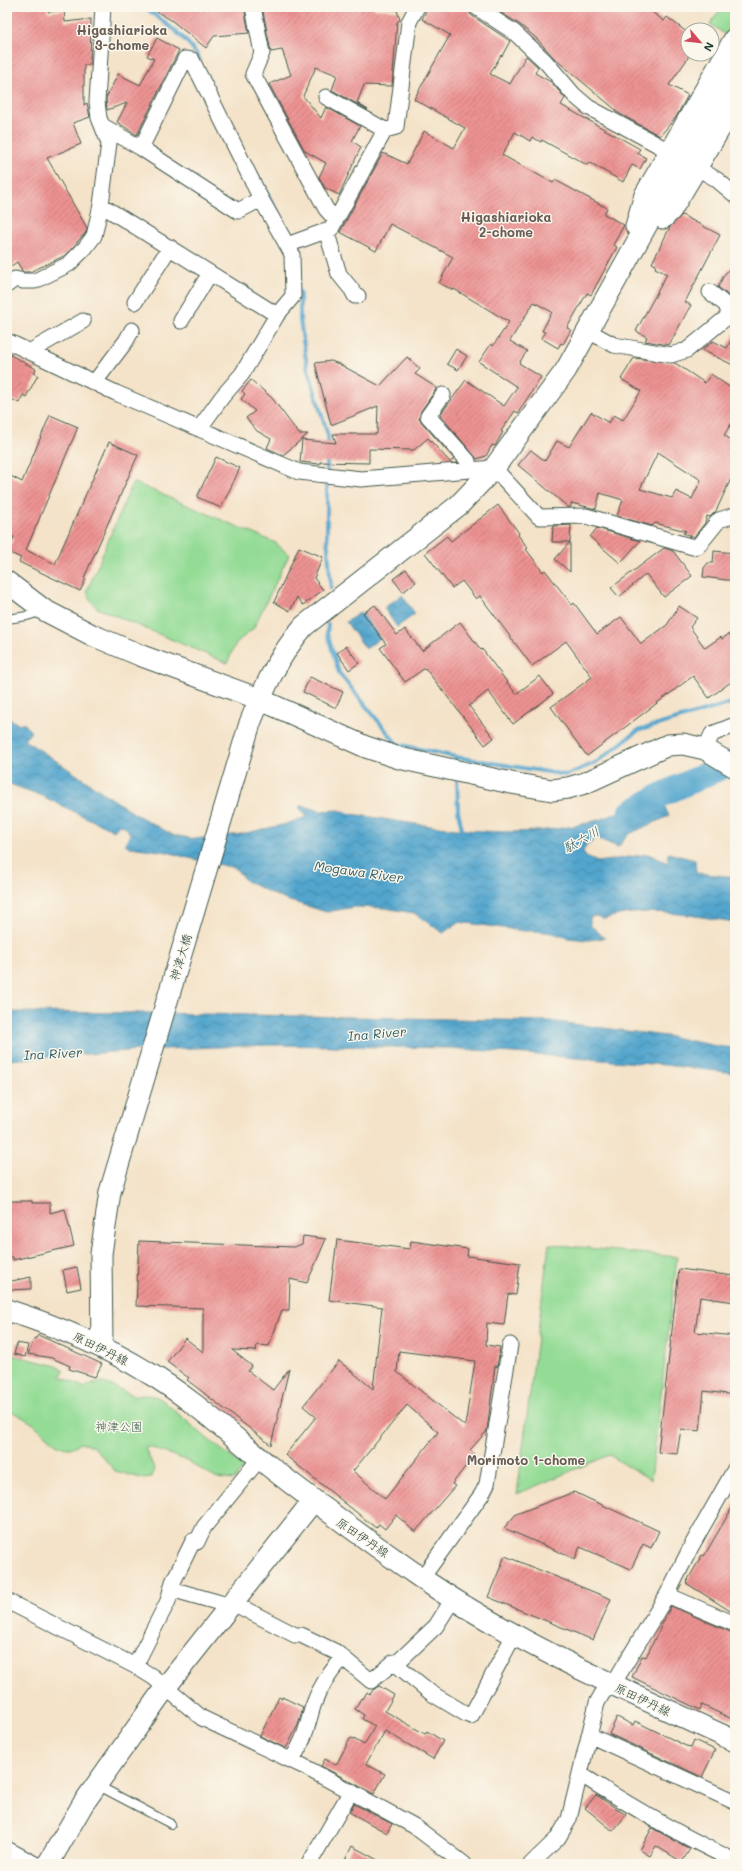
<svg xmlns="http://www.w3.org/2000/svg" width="742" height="1871" font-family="Mali,'Klee One',sans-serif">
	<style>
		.green { fill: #94dc96; stroke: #5a8c65 }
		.water { fill: url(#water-waves); stroke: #387180 }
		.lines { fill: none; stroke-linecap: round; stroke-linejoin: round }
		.stream { stroke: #52a5cd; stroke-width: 4 }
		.river { stroke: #52a5cd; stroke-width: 25 }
		.building { fill: url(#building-hatch); fill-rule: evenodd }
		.lane-casing { stroke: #3f564a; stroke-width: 10 }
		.street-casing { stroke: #3f564a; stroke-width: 17 }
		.secondary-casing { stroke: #3f564a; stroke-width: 23 }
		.lane { stroke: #fff; stroke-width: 8 }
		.street { stroke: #fff; stroke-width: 15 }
		.secondary { stroke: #fff; stroke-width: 21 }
		.labels { text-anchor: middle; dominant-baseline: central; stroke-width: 3; stroke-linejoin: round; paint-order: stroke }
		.street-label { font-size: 12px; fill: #1f3d34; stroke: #fbf7ec }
		.park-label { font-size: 12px; fill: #365d48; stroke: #fbf7ec }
		.neighbourhood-label { font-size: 13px; font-weight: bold; fill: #675b55; stroke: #fbf7ec }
		.water-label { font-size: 13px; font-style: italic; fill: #2e5c62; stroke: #fbf7ec }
	</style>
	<defs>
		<pattern id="water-waves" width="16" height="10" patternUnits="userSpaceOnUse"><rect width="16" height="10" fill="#52a5cd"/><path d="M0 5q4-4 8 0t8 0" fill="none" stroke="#4388a7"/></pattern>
		<pattern id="building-hatch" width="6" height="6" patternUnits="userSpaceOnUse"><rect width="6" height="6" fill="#ed9292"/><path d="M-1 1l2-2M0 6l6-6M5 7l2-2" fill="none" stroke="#bf7878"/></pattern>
	</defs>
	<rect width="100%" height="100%" fill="#fbf7ec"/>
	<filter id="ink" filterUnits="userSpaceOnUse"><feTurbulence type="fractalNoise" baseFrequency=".025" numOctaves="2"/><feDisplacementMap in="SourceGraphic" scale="8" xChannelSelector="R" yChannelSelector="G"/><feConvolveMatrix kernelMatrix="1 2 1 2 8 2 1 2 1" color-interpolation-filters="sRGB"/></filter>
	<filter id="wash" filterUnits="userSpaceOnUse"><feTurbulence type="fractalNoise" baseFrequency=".012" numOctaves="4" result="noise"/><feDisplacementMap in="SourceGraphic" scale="16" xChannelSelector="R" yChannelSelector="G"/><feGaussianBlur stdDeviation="0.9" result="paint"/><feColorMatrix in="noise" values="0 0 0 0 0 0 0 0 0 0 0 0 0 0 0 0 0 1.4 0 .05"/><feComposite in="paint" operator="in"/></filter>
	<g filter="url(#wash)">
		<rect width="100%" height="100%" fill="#f4e3c9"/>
		<path class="green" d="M722,7H735V27L730,34L726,35L710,24Z
			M133,482L276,543L289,555L253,629L236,643L227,663L97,608L89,598L87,591Z
			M549,1244L677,1257L651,1480L609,1455L517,1494Z
			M7,1354L58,1366L64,1370L61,1376L85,1388C99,1374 119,1391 133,1395C146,1397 148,1392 161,1399L209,1440L242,1465L243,1469L234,1480L215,1478L188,1461L149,1447L145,1448L154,1468L152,1477L141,1478L115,1471L94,1447L82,1443C78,1444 74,1447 70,1448C55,1449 43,1431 32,1423C24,1418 16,1413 7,1410Z"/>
		<path class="water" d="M402,595L415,614L397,627L384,608Z
			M361,612L380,638L366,649L346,622Z
			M7,717L18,724H25L31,732L24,740L40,750L135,814L173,835L195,839L242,834L282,825L307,817L299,807L302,805L320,811L339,810L352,814C430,826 513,843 591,822C615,816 636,803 658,793L669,816L629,834L618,847L596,838L587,845L583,851L586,857L598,862L648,854L668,863V853L695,860L696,873L735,877V922C692,916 645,905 604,919L596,916L590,917V925L605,938L588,940L568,938L553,933L537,931H524L459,922L443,933L414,913L385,908L354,907L327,912L283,899L246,881L235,868L184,857L168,852L130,847L125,844L130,835C128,829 125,825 119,825L114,831L40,795L7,783Z
			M7,1012L152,1013L550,1021L673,1037L716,1046L735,1048V1073L664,1065L450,1048L270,1045L140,1050L7,1060Z"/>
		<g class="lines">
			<path class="stream" d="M145,7C164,23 188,37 200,60
				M263,186L279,215
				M299,250V257
				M300,292V320L307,366L328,436V448
				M327,472V457
				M327,479V535L331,588
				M328,624L327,633L339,673L397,744L456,757V765
				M456,757L566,775L597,762L637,731L735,702
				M457,778L458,811L463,834"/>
			<path class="river" d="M630,813L659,796L735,761"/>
		</g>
		<g id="blocks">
			<path class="building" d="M7,7H47L48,12L64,10L65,22L91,19L90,65H84V105L87,103L90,117L73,123L81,144L47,158L87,228L86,232L66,255L30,272H23L17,262L7,269Z
				M149,7H244L249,33L214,36L206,48L171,20Z
				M262,7H374V9L397,10L400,20L397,22L392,86L364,85L357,103L368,110L332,90L337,75L316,67L303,96L321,118L326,107L360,126L352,141L361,147L339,195L325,188L319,177L326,163L305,151L269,84L291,75L282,50L271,52Z
				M428,7H467L471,15L510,41L502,56L501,55L490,74L510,84L526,56L538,67L535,73L551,82L565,98L561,105L640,149L637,153L646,158L640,169L632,165L623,182L589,162L587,165L542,140L541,142L532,137L530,141L515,132L502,155L553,183L555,180L607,208L604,214L624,225L613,245L617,247L591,295L587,293L567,328L571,330L563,344L561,343L558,348L541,338L545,332L542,331L552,312L534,302L510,341L527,351L519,363L541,377L518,413L515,411L501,431L503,432L495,446L492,445L486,456L477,459L440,415L466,380L504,406L517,387L479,362L491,344L493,346L509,322L454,289L453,290L439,283L453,257L390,224L376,251L340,232L383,153L407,164L424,131L454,148L465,128L414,99L450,35L422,19Z
				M492,7H645L664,21L667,17L688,33V58L669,85L688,95L676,117L660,136L615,111L616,110L555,59L536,38L519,24Z
				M157,38L179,50L137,135L117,122L127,103L107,110L106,98L118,74L140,85L154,59L147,56Z
				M682,215L720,235L685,302L691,305L669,345L645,341L647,337L636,331L667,274L655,268L656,265L652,263L670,227Z
				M735,262V294L730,297L718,287L724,275Z
				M735,332V366L702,350L713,341L727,348Z
				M456,349L467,356L458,370L447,364Z
				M7,353L36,369L34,373L38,375L26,397L23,395L19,403L7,397Z
				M407,357L420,369L415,374L437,388L421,411L419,419L454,459L450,462L428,438L414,450L369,449V463L320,462V464L300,462L302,440L336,443L333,434H377L378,406L331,425L315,363L331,361L339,364L380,386Z
				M634,358L675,363L705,383L711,374L735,391V418L724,435L735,443V470L716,511L710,517L707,516L705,523L694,537L683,533L686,531L655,523L652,526L617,516L623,500L600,493L596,509L571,503V507H568L518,465L531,450L545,461L557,441L569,447L591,412L609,423L614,415L623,420L641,391L621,379ZM658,452L701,480L692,499L676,491L672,498L640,489Z
				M251,380L272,398L299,434H308L283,455L267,448L271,439L257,431L246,418L255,411L241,399L245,394L242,391Z
				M50,415L78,427L26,550L55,564L109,442L138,455L84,578L86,579L80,591L19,562L21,558L8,552L14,537L7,534V474L22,482Z
				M216,457L240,468L221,508L197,497Z
				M498,505L519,533L518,535L528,548L526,549L543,572L545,570L572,605L574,603L597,634L621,617L641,644L667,625L679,606L697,618L690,627L705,648L721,637L722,639L729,634L735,642V679L709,698L693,676L587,756L551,707L592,677L566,641L532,666L480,596L476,599L462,581L452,588L425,553L447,536L451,541Z
				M571,525L570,541V572L555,559L570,542H552L553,526Z
				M597,528L640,541L620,563L590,537Z
				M299,547L323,557L314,578L323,590L303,605L297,597L290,611L274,602Z
				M664,548L673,551L692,576L664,597L646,574L619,597L611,588Z
				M714,551L735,553V581L703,577L704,568L708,563H713Z
				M406,569L416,582L403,592L393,579Z
				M375,605L397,635L405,629L422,651L460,622L481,650L482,649L516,694L540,676L553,694L513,724L488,691L469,706L494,738L485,745L425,668L405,682L380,648L386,644L363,613Z
				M346,646L359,663L349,670L337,653Z
				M310,677L343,692L336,708L303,692Z
				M9,1201H32V1203H50V1213L65,1209L74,1246L13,1260V1257L7,1256V1203L9,1204Z
				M303,1236L326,1239L307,1283L290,1279L289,1310H282L269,1346L257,1345L256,1351L232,1350L252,1366L248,1371L273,1390L289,1369L271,1445L187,1380L189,1378L167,1362L185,1338L203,1352V1308L136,1306L139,1241L294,1247L302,1244Z
				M337,1240L410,1249L411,1241L468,1249L467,1256L520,1263L516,1295L508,1294L504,1325L487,1323L486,1345L500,1347L497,1367L495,1366L487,1431L470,1450L475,1454L452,1484L455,1486L415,1532L396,1515L385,1529L379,1524L376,1528L285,1455L316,1417L303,1406L339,1361L373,1389L382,1307L329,1300ZM399,1351L475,1361L465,1426L397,1372ZM407,1405L438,1432L385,1499L353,1471Z
				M77,1267L81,1288L67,1291L63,1270Z
				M679,1269L735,1276V1302L700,1297L695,1332L735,1336V1395L704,1391L700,1431L681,1429L677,1454L658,1452Z
				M31,1277V1289L7,1290V1282Z
				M38,1335L102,1364L95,1377L69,1369L70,1366L52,1358L28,1354L34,1339H36Z
				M17,1343L28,1345L25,1357L14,1354Z
				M574,1492L659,1531L651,1548L643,1544L631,1569L580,1547L575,1559L504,1528L516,1514Z
				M735,1503V1614L686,1583L702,1555L704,1556Z
				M505,1556L611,1599L593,1640L488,1597Z
				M671,1606L735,1634V1713L732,1719L702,1705L700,1710L632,1677L642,1656L646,1657Z
				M379,1686L394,1695L385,1711L425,1734L427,1731L443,1741L433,1759L385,1731L366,1764L385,1774L374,1794L321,1766L325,1759L336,1765L350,1739L352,1738L364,1745L375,1726L362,1719L364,1715L355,1709L361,1698L363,1699L367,1692L370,1694L373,1690Z
				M279,1697L282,1699V1697L303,1707L298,1725L287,1747L285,1748L260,1736Z
				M617,1717L633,1725L635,1721L686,1746L691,1747L694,1740L715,1750L702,1777L609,1734Z
				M596,1795L626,1815L613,1831L585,1808Z
				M354,1804L392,1824L387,1833L349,1812Z
				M652,1828L690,1849L682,1862L656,1846L650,1856L640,1850Z
				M352,1846L385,1864H343Z"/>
		</g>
	</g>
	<g filter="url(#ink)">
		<use href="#blocks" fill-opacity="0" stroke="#3f564a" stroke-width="1"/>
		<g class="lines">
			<g class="lane-casing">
				<path id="lane" d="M729,311L735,299
					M7,619L27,616L43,611
					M97,1785L171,1824"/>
			</g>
			<g class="street-casing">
				<path id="street" d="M253,7L262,53L253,74L326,209L335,219
					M476,7L514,32L545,61L574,95L588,107L669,151
					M326,97L385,130
					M103,126L141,148L238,211L261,199L287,245
					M141,148L185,59L192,60L261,199
					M697,168L716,179L735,195
					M101,205L277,315
					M326,230L339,274L352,290L355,296H358
					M7,285L15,279L23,281H35L69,264L85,248L94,236L101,205L109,143L99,118L97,102L103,7
					M710,292L726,305L730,316
					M135,302L170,247
					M181,321L210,273
					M588,331L614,345L671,355L687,350L721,322L729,316L735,314
					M7,341L116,393L299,472L361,479L494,468L539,517L586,516L693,547L698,546L719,520L735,515
					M29,352L83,321
					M94,383L126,341L132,330
					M443,395L428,416L468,461L469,470
					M199,429L222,397L242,374L277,315L293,296L292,254L287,245L331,229L385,130L396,127L409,22L417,7
					M705,749L712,734L735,725
					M422,1578L482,1494L487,1484L510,1345
					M171,1589L231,1606
					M667,1595L735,1624
					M453,1599L436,1626L399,1661L398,1666L431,1693L466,1714L471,1716L514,1635
					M7,1601L135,1666L153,1677L202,1718L303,1766L414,1826L464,1864
					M233,1603L295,1635H301L336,1652L371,1681L394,1662L399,1661
					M135,1666L168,1601L173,1582L193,1541L197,1542L204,1527L260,1458
					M589,1735L735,1802
					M291,1760C304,1743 307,1726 313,1706C319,1688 330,1672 343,1658
					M580,1774C630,1806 681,1836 735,1861
					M7,1849L35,1864
					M309,1864L351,1791
					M531,1864L558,1838L569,1819L597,1703L602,1694L618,1676L667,1595L692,1545L735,1469"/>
			</g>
			<g class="secondary-casing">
				<path id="secondary" d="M663,218L671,210L735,103
					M636,226L645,195L735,38
					M7,582L44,610L92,635L142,656L259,699L366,747L399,758L511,783L552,790L568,788L585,783L668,745L683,744L705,749L735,767
					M7,1310C56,1326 103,1345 147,1372C190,1397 231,1435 269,1466C320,1506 371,1543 424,1580C521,1646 629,1692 735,1741
					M102,1347L101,1254L110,1192L250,723C264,688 279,655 304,626L459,505L494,468L566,370L735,66
					M48,1864L83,1804L165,1688L313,1501"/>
			</g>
			<use href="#lane" class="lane"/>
			<use href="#street" class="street"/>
			<use href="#secondary" class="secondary"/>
		</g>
	</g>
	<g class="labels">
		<g class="street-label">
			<text transform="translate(180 957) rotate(-73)">神津大橋</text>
			<text transform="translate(101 1348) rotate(26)">原田伊丹線</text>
			<text transform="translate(363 1537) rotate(34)">原田伊丹線</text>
			<text transform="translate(643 1699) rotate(25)">原田伊丹線</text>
		</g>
		<g class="park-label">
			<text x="119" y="1426">神津公園</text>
		</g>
		<g class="neighbourhood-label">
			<text x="122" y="29">Higashiarioka<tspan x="122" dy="15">3-chome</tspan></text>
			<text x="506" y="216">Higashiarioka<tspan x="506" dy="15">2-chome</tspan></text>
			<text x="526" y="1459">Morimoto 1-chome</text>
		</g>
		<g class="water-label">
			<text transform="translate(581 839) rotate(-29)">駄六川</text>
			<text transform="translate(359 871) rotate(8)">Mogawa River</text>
			<text transform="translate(377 1033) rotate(-5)">Ina River</text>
			<text transform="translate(53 1053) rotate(-3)">Ina River</text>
		</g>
	</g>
	<rect width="742" height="1871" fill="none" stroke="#fbf7ec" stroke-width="24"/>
	<g transform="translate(700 42) rotate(118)"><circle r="19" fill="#fbf7ec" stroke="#a3ada2"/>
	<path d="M0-3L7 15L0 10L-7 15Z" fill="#d1495b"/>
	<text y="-6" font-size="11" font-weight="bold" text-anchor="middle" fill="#1f3d34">N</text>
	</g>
</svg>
